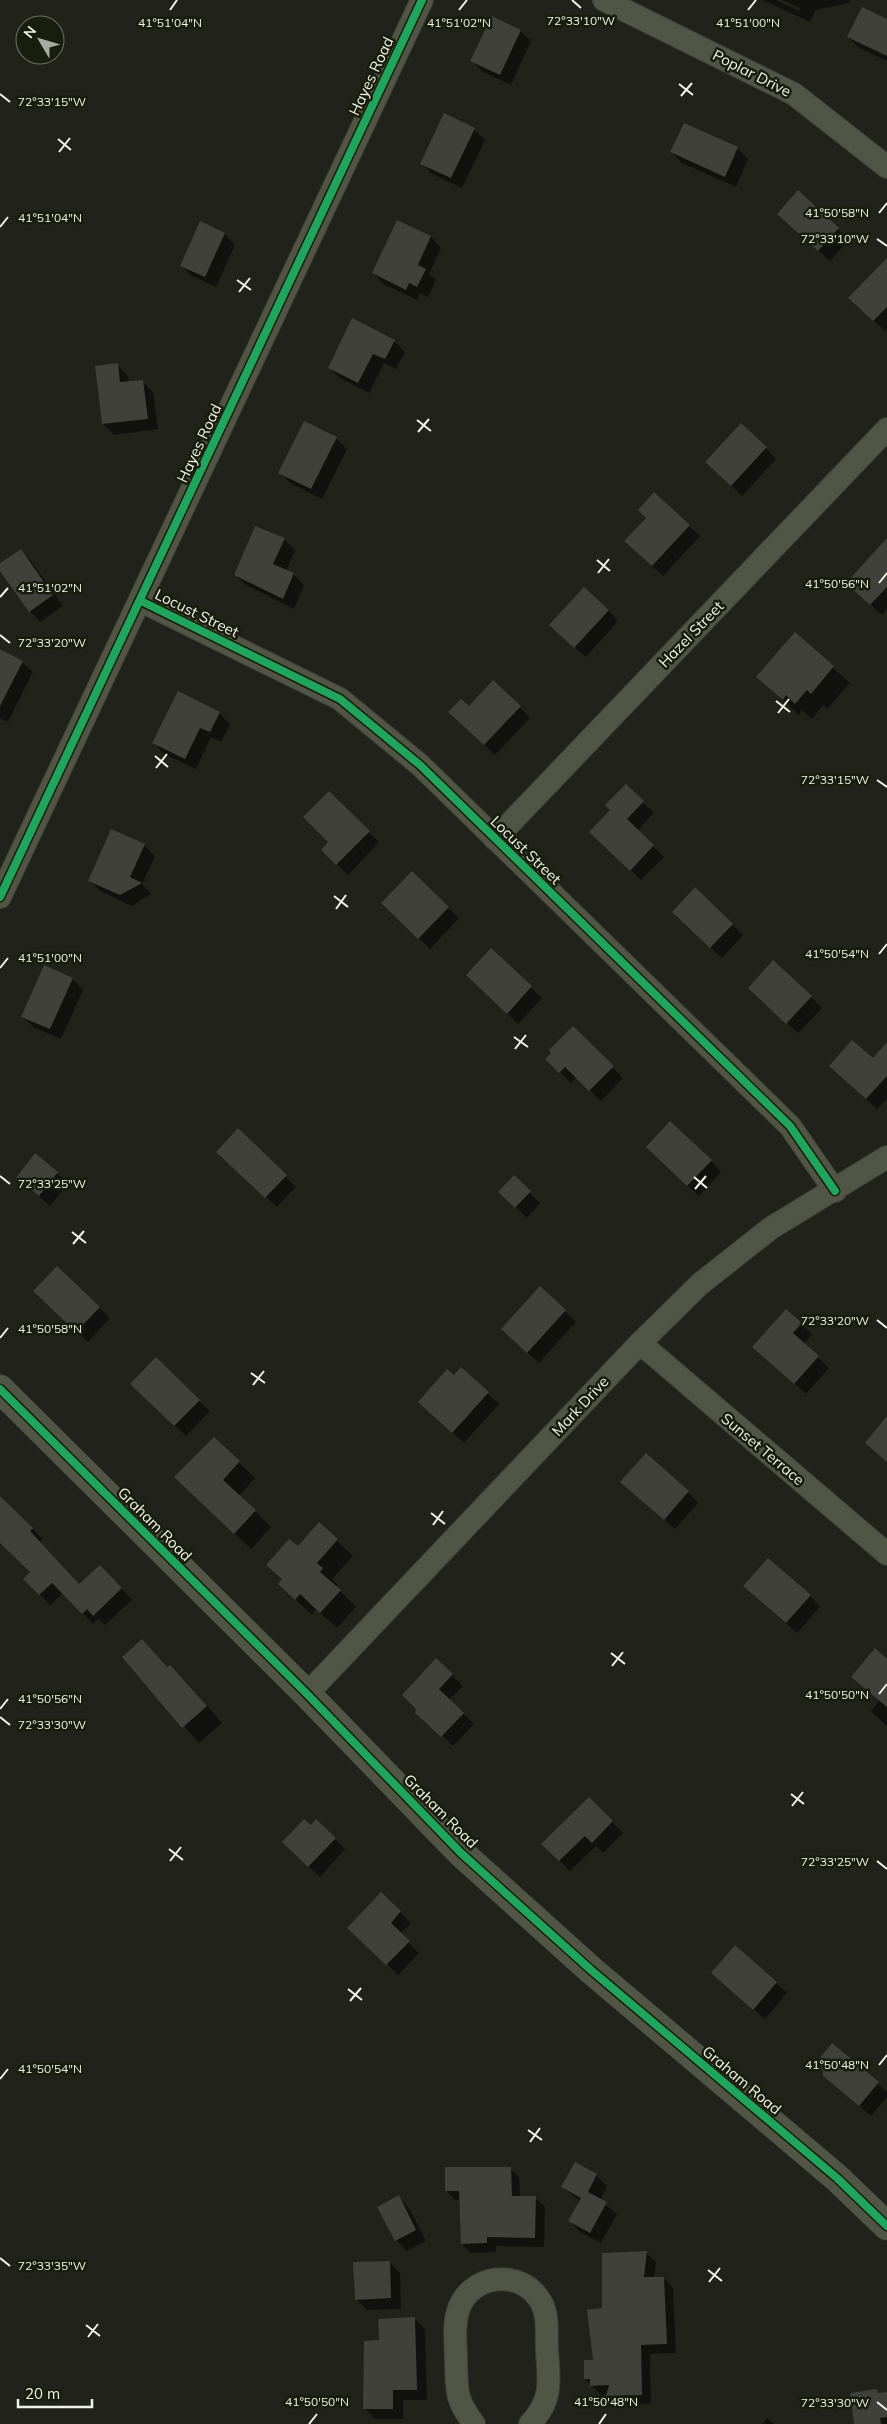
<svg xmlns="http://www.w3.org/2000/svg" width="887" height="2424" font-family="Mulish,sans-serif">
	<style>
		.shadow { fill: #0007 }
		.building { fill: #3f413a }
		.lines { fill: none; stroke-linecap: round; stroke-linejoin: round }
		.minor-casing { stroke: #3d3f38; stroke-width: 24 }
		.tertiary-casing { stroke: #3d3f38; stroke-width: 29 }
		.minor { stroke: #515546; stroke-width: 22 }
		.tertiary { stroke: #515546; stroke-width: 28 }
		.cycleway-casing { stroke: #191d0d; stroke-width: 11 }
		.cycleway { stroke: #20a55d; stroke-width: 8 }
		.ticks { fill: none; stroke: #f0f3e8; stroke-width: 2 }
		.labels { text-anchor: middle; dominant-baseline: central; stroke-width: 5; stroke-linejoin: round; paint-order: stroke }
		.street-label { font-size: 15px; fill: #f0f3e8; stroke: #191d0d }
		.ticks-label { font-size: 12px; text-anchor: middle; fill: #f0f3e8; stroke: #191d0d; stroke-width: 5; stroke-linejoin: round; paint-order: stroke }
	</style>
	<rect width="100%" height="100%" fill="#21231a"/>
	<path class="shadow" d="M762,0H776L799,11L800,8L782,0H850V3L816,10L810,22Z
		M887,20V61L859,48L848,37Z
		M520,31L531,41L511,85L483,72L472,61Z
		M684,124L738,149L748,159L736,187L682,163L672,152Z
		M474,129L485,140L462,188L432,174L422,163Z
		M798,192L849,240L830,261L789,224Z
		M397,222L431,237L441,248L429,274L436,280L428,297L420,293L417,300L384,284L373,273Z
		M201,223L225,234L235,245L216,287L192,276L182,266Z
		M887,275V329L885,331L861,309Z
		M394,341L405,352L396,369L384,363L369,393L340,378L329,368Z
		M117,365L128,376L129,383L142,381L153,392L158,429L114,435L103,424Z
		M336,438L347,449L322,499L290,483L280,472Z
		M766,448L776,459L742,496L717,472Z
		M689,526L700,536L663,576L637,552Z
		M284,539L295,550L286,571L293,574L304,585L294,609L246,585L235,575Z
		M887,548V609L882,615L859,594Z
		M21,550L31,561L63,606L40,622L30,611L0,569V565Z
		M608,610L618,621L586,657L562,635Z
		M795,634L850,683L827,709L823,705L812,719L802,710L799,715L758,677Z
		M0,651L22,662L33,672L8,722L0,718Z
		M520,707L530,718L495,755L461,723L469,708Z
		M219,713L230,724L221,742L211,737L196,769L164,754L154,743Z
		M626,786L654,813L637,831L664,857L641,880L602,843L612,810Z
		M329,793L379,842L348,875L323,850L330,842Z
		M144,845L155,856L142,884L151,894L132,906L100,891L89,880Z
		M412,873L459,918L430,949L383,903Z
		M695,889L743,935L722,958L684,923Z
		M491,950L542,998L518,1024L478,986Z
		M72,979L83,990L61,1039L33,1027L22,1016Z
		M811,997L822,1008L798,1033L760,999Z
		M573,1028L623,1078L601,1101L576,1077L571,1083L547,1059Z
		M887,1056V1099L877,1109L841,1076L873,1060Z
		M238,1130L296,1187L277,1207L228,1163Z
		M35,1155L68,1183L50,1206L17,1178Z
		M658,1157L711,1161L721,1172L699,1196Z
		M514,1177L540,1203L527,1218L510,1202Z
		M57,1267L110,1318L88,1342L45,1301Z
		M540,1288L576,1322L539,1363L513,1340Z
		M786,1310L812,1334L804,1344L829,1368L806,1394L754,1347Z
		M461,1369L499,1404L464,1443L431,1413Z
		M142,1395L199,1401L210,1411L186,1436Z
		M214,1439L255,1478L239,1496L271,1527L251,1549L191,1493Z
		M633,1492H688L698,1503L675,1529Z
		M0,1498L43,1539L40,1542L80,1586L111,1577L132,1600L105,1625L98,1619L93,1624L63,1593L50,1605L25,1579L32,1572L0,1542Z
		M319,1524L353,1556L332,1579L338,1585L336,1587L356,1607L337,1628L316,1609L312,1615L279,1584L298,1548Z
		M810,1596L820,1607L797,1633L756,1597Z
		M124,1657L168,1668L186,1682L222,1723L199,1743Z
		M887,1660V1726L871,1711L879,1701L853,1677Z
		M452,1675L463,1686L449,1700L474,1724L453,1746L417,1712Z
		M589,1798L623,1833L603,1853L596,1846L570,1871L543,1844Z
		M311,1827L335,1839L345,1849L320,1877L294,1853Z
		M381,1893L411,1923L400,1934L419,1953L398,1975L349,1928Z
		M712,1973L776,1983L787,1993L765,2019Z
		M832,2045L887,2092V2097L871,2116L836,2086Z
		M575,2163L596,2175L607,2186L600,2200L617,2214L601,2243L580,2232L570,2221L580,2201L562,2187Z
		M510,2168L519,2177L520,2197L536,2198L545,2207L544,2247L496,2246V2252L471,2253L462,2244L460,2200H455L446,2190Z
		M399,2197L409,2208L426,2241L407,2251L396,2240Z
		M646,2253L656,2262L654,2278H664L673,2288L676,2353L650,2354L651,2404L617,2405L607,2395H601L585,2379Z
		M389,2262L400,2273L401,2309L367,2310L356,2299Z
		M414,2318L425,2329L427,2400H403V2419H375L364,2408L380,2342Z
		M877,2391L880,2394L887,2393V2424H855Z
		M767,2418L774,2424H762Z"/>
	<path class="building" d="M862,7L887,19V56L847,37Z
		M492,16L521,30L500,75L470,61Z
		M444,113L475,128L451,178L420,164Z
		M684,123L738,147L725,177L670,152Z
		M798,190L839,228L818,251L777,214Z
		M397,220L431,236L418,265L426,269L417,287L409,283L406,290L372,273Z
		M200,221L225,233L205,277L180,266Z
		M887,258V307L873,321L848,298Z
		M352,318L395,340L385,359L373,354L358,383L328,368Z
		M118,363L120,382L143,380L148,419L102,424L95,366Z
		M304,421L337,437L311,489L278,473Z
		M741,423L767,447L731,486L705,462Z
		M654,492L690,525L652,566L624,541L646,518L638,510Z
		M255,526L285,538L273,564L294,573L283,599L234,575Z
		M887,538V587L870,605L846,583Z
		M21,549L53,595L29,612L0,571V563Z
		M584,587L609,610L574,648L549,625Z
		M795,632L834,666L811,694L807,690L795,704L786,695L783,700L756,677Z
		M0,649L23,661L0,706Z
		M493,680L521,706L484,745L448,712L461,699L469,706Z
		M178,691L220,712L210,732L200,728L185,759L152,743Z
		M626,784L644,801L627,819L654,845L630,871L589,832L610,810L605,805Z
		M329,791L370,831L336,865L321,850L328,842L303,817Z
		M111,829L145,844L130,877L142,883L120,895L88,881Z
		M412,871L449,907L418,939L381,903Z
		M695,887L733,924L710,948L672,912Z
		M491,948L532,986L507,1014L466,975Z
		M773,960L812,996L786,1024L748,988Z
		M44,965L73,978L50,1029L21,1017Z
		M573,1026L614,1066L589,1091L565,1067L559,1073L545,1059L551,1053L549,1050Z
		M852,1040L873,1058L887,1042V1076L866,1099L829,1066Z
		M670,1121L712,1160L687,1186L646,1147Z
		M238,1128L287,1175L265,1198L216,1152Z
		M35,1153L58,1172L39,1196L16,1178Z
		M514,1175L531,1191L515,1208L498,1192Z
		M57,1266L100,1307L76,1332L33,1291Z
		M540,1286L566,1310L527,1353L501,1329Z
		M786,1309L802,1323L793,1333L819,1356L794,1384L752,1347Z
		M156,1357L200,1400L174,1426L130,1384Z
		M461,1367L489,1392L452,1433L418,1402L447,1369L454,1375Z
		M887,1416V1462L865,1443Z
		M214,1437L240,1461L223,1480L256,1510L234,1534L174,1477Z
		M646,1453L689,1491L664,1520L620,1482Z
		M0,1496L33,1528L30,1531L79,1584L100,1565L122,1588L93,1616L87,1609L82,1614L52,1583L39,1595L23,1579L30,1572L0,1543Z
		M319,1522L338,1539L317,1563L323,1568L320,1572L341,1590L320,1613L300,1594L295,1600L278,1584L282,1579L266,1565L289,1539L298,1546Z
		M768,1558L811,1595L786,1623L743,1586Z
		M142,1639L167,1667L170,1665L207,1706L182,1728L122,1657Z
		M875,1648L887,1659V1707L851,1677Z
		M436,1658L453,1674L439,1689L464,1713L441,1737L415,1713L416,1709L402,1695Z
		M589,1797L613,1821L592,1843L585,1836L559,1861L541,1844Z
		M304,1819L311,1825L316,1819L336,1838L308,1867L282,1842Z
		M381,1892L401,1911L391,1923L410,1941L386,1965L347,1928Z
		M735,1945L777,1982L753,2010L711,1973Z
		M832,2043L879,2082L859,2106L823,2076V2071L815,2064Z
		M575,2162L597,2174L588,2192L607,2202L590,2233L568,2221L581,2198L561,2187Z
		M445,2167H511L512,2196H536L535,2238L487,2237V2243L461,2244L459,2191H445Z
		M399,2195L416,2230L395,2241L377,2207Z
		M647,2251L644,2277H664L667,2344L641,2345L642,2395L606,2396L609,2385L590,2386V2379H584V2360H593L587,2310L602,2308V2253Z
		M390,2261L391,2298L355,2300L353,2262Z
		M415,2317L417,2390H393V2409H363L364,2341L379,2340L378,2319Z
		M877,2389L878,2393L887,2392V2417L880,2418L881,2424H854L850,2393Z"/>
	<g class="lines">
		<g class="minor-casing">
			<path id="minor" d="M604,0L794,94L887,167
				M141,601L340,699L420,765L790,1126L835,1191
				M495,839L887,429
				M0,897L422,0
				M640,1343L887,1554
				M307,1694L640,1343L700,1284L771,1228L887,1157
				M474,2424C455,2398 457,2392 456,2361C456,2345 453,2326 458,2311C469,2274 521,2267 541,2302C549,2316 546,2334 547,2350C549,2382 553,2399 530,2424"/>
		</g>
		<g class="tertiary-casing">
			<path id="tertiary" d="M0,1389L307,1694L461,1853L591,1970L837,2178L887,2226"/>
		</g>
		<use href="#minor" class="minor"/>
		<use href="#tertiary" class="tertiary"/>
		<g class="cycleway-casing">
			<path id="cycleway" d="M141,601L340,699L420,765L790,1126L835,1191
				M0,897L422,0
				M0,1389L307,1694L461,1853L591,1970L837,2178L887,2226"/>
		</g>
		<use href="#cycleway" class="cycleway"/>
	</g>
	<path class="ticks" d="M572,0L581,8M170,10L177,0M459,10L467,0M748,10L756,0M679,84L693,95M0,94L10,102M681,96L692,83M58,139L71,150M59,152L70,138M879,213L887,203M0,227L8,217M877,239L887,246M237,280L251,290M239,292L250,278M417,420L431,431M418,432L429,419M597,560L610,571M598,573L609,559M879,583L887,573M0,597L8,588M0,635L10,643M776,701L790,712M778,713L789,699M155,756L168,767M156,768L167,754M877,780L887,787M334,896L348,907M336,909L346,895M879,954L887,944M0,968L8,958M514,1037L528,1047M515,1049L526,1035M0,1176L10,1184M694,1177L707,1188M695,1189L706,1176M72,1232L86,1243M73,1244L84,1231M877,1320L887,1328M0,1338L8,1328M251,1373L265,1383M253,1385L264,1371M431,1513L445,1524M433,1525L443,1511M611,1653L625,1664M612,1666L623,1652M879,1694L887,1684M0,1709L8,1699M0,1717L10,1725M791,1794L804,1804M792,1806L803,1792M169,1849L183,1860M170,1861L181,1847M877,1861L887,1869M348,1989L362,2000M350,2001L361,1988M879,2065L887,2055M0,2079L8,2069M528,2130L542,2140M530,2142L540,2128M0,2258L10,2266M708,2270L722,2281M709,2282L720,2268M86,2325L100,2336M88,2337L98,2324M877,2402L887,2410M309,2424L317,2414M599,2424L606,2414"/>
	<g class="labels">
		<g class="street-label">
			<text transform="translate(752 73) rotate(27)">Poplar Drive</text>
			<text transform="translate(371 76) rotate(-65)">Hayes Road</text>
			<text transform="translate(199 443) rotate(-65)">Hayes Road</text>
			<text transform="translate(197 613) rotate(26)">Locust Street</text>
			<text transform="translate(691 634) rotate(-46)">Hazel Street</text>
			<text transform="translate(526 850) rotate(44)">Locust Street</text>
			<text transform="translate(580 1406) rotate(-47)">Mark Drive</text>
			<text transform="translate(763 1449) rotate(40)">Sunset Terrace</text>
			<text transform="translate(155 1524) rotate(45)">Graham Road</text>
			<text transform="translate(441 1811) rotate(45)">Graham Road</text>
			<text transform="translate(742 2080) rotate(40)">Graham Road</text>
		</g>
	</g>
	<g class="ticks-label">
		<text x="581" y="25">72°33'10"W</text>
		<text x="170" y="27">41°51'04"N</text>
		<text x="459" y="27">41°51'02"N</text>
		<text x="748" y="27">41°51'00"N</text>
		<text x="52" y="106">72°33'15"W</text>
		<text x="837" y="217">41°50'58"N</text>
		<text x="50" y="222">41°51'04"N</text>
		<text x="835" y="243">72°33'10"W</text>
		<text x="837" y="588">41°50'56"N</text>
		<text x="50" y="592">41°51'02"N</text>
		<text x="52" y="647">72°33'20"W</text>
		<text x="835" y="784">72°33'15"W</text>
		<text x="837" y="958">41°50'54"N</text>
		<text x="50" y="962">41°51'00"N</text>
		<text x="52" y="1188">72°33'25"W</text>
		<text x="835" y="1325">72°33'20"W</text>
		<text x="50" y="1333">41°50'58"N</text>
		<text x="837" y="1699">41°50'50"N</text>
		<text x="50" y="1703">41°50'56"N</text>
		<text x="52" y="1729">72°33'30"W</text>
		<text x="835" y="1866">72°33'25"W</text>
		<text x="837" y="2069">41°50'48"N</text>
		<text x="50" y="2073">41°50'54"N</text>
		<text x="52" y="2270">72°33'35"W</text>
		<text x="317" y="2406">41°50'50"N</text>
		<text x="606" y="2406">41°50'48"N</text>
		<text x="835" y="2407">72°33'30"W</text>
	</g>
	<g transform="translate(40 40) rotate(308)"><circle r="24" fill="#191d0d" stroke="#6f7365"/>
	<path d="M0-4L9 19L0 12L-9 19Z" fill="#a8aaa0"/>
	<text y="-8" font-size="14" font-weight="bold" text-anchor="middle" fill="#f0f3e8">N</text>
	</g>
	<path d="M18 2399v8h74v-8" fill="none" stroke="#f0f3e8" stroke-width="2.5"/>
	<text x="25" y="2399" font-size="15" fill="#f0f3e8" stroke="#191d0d" stroke-width="4" paint-order="stroke">20 m</text>
</svg>
